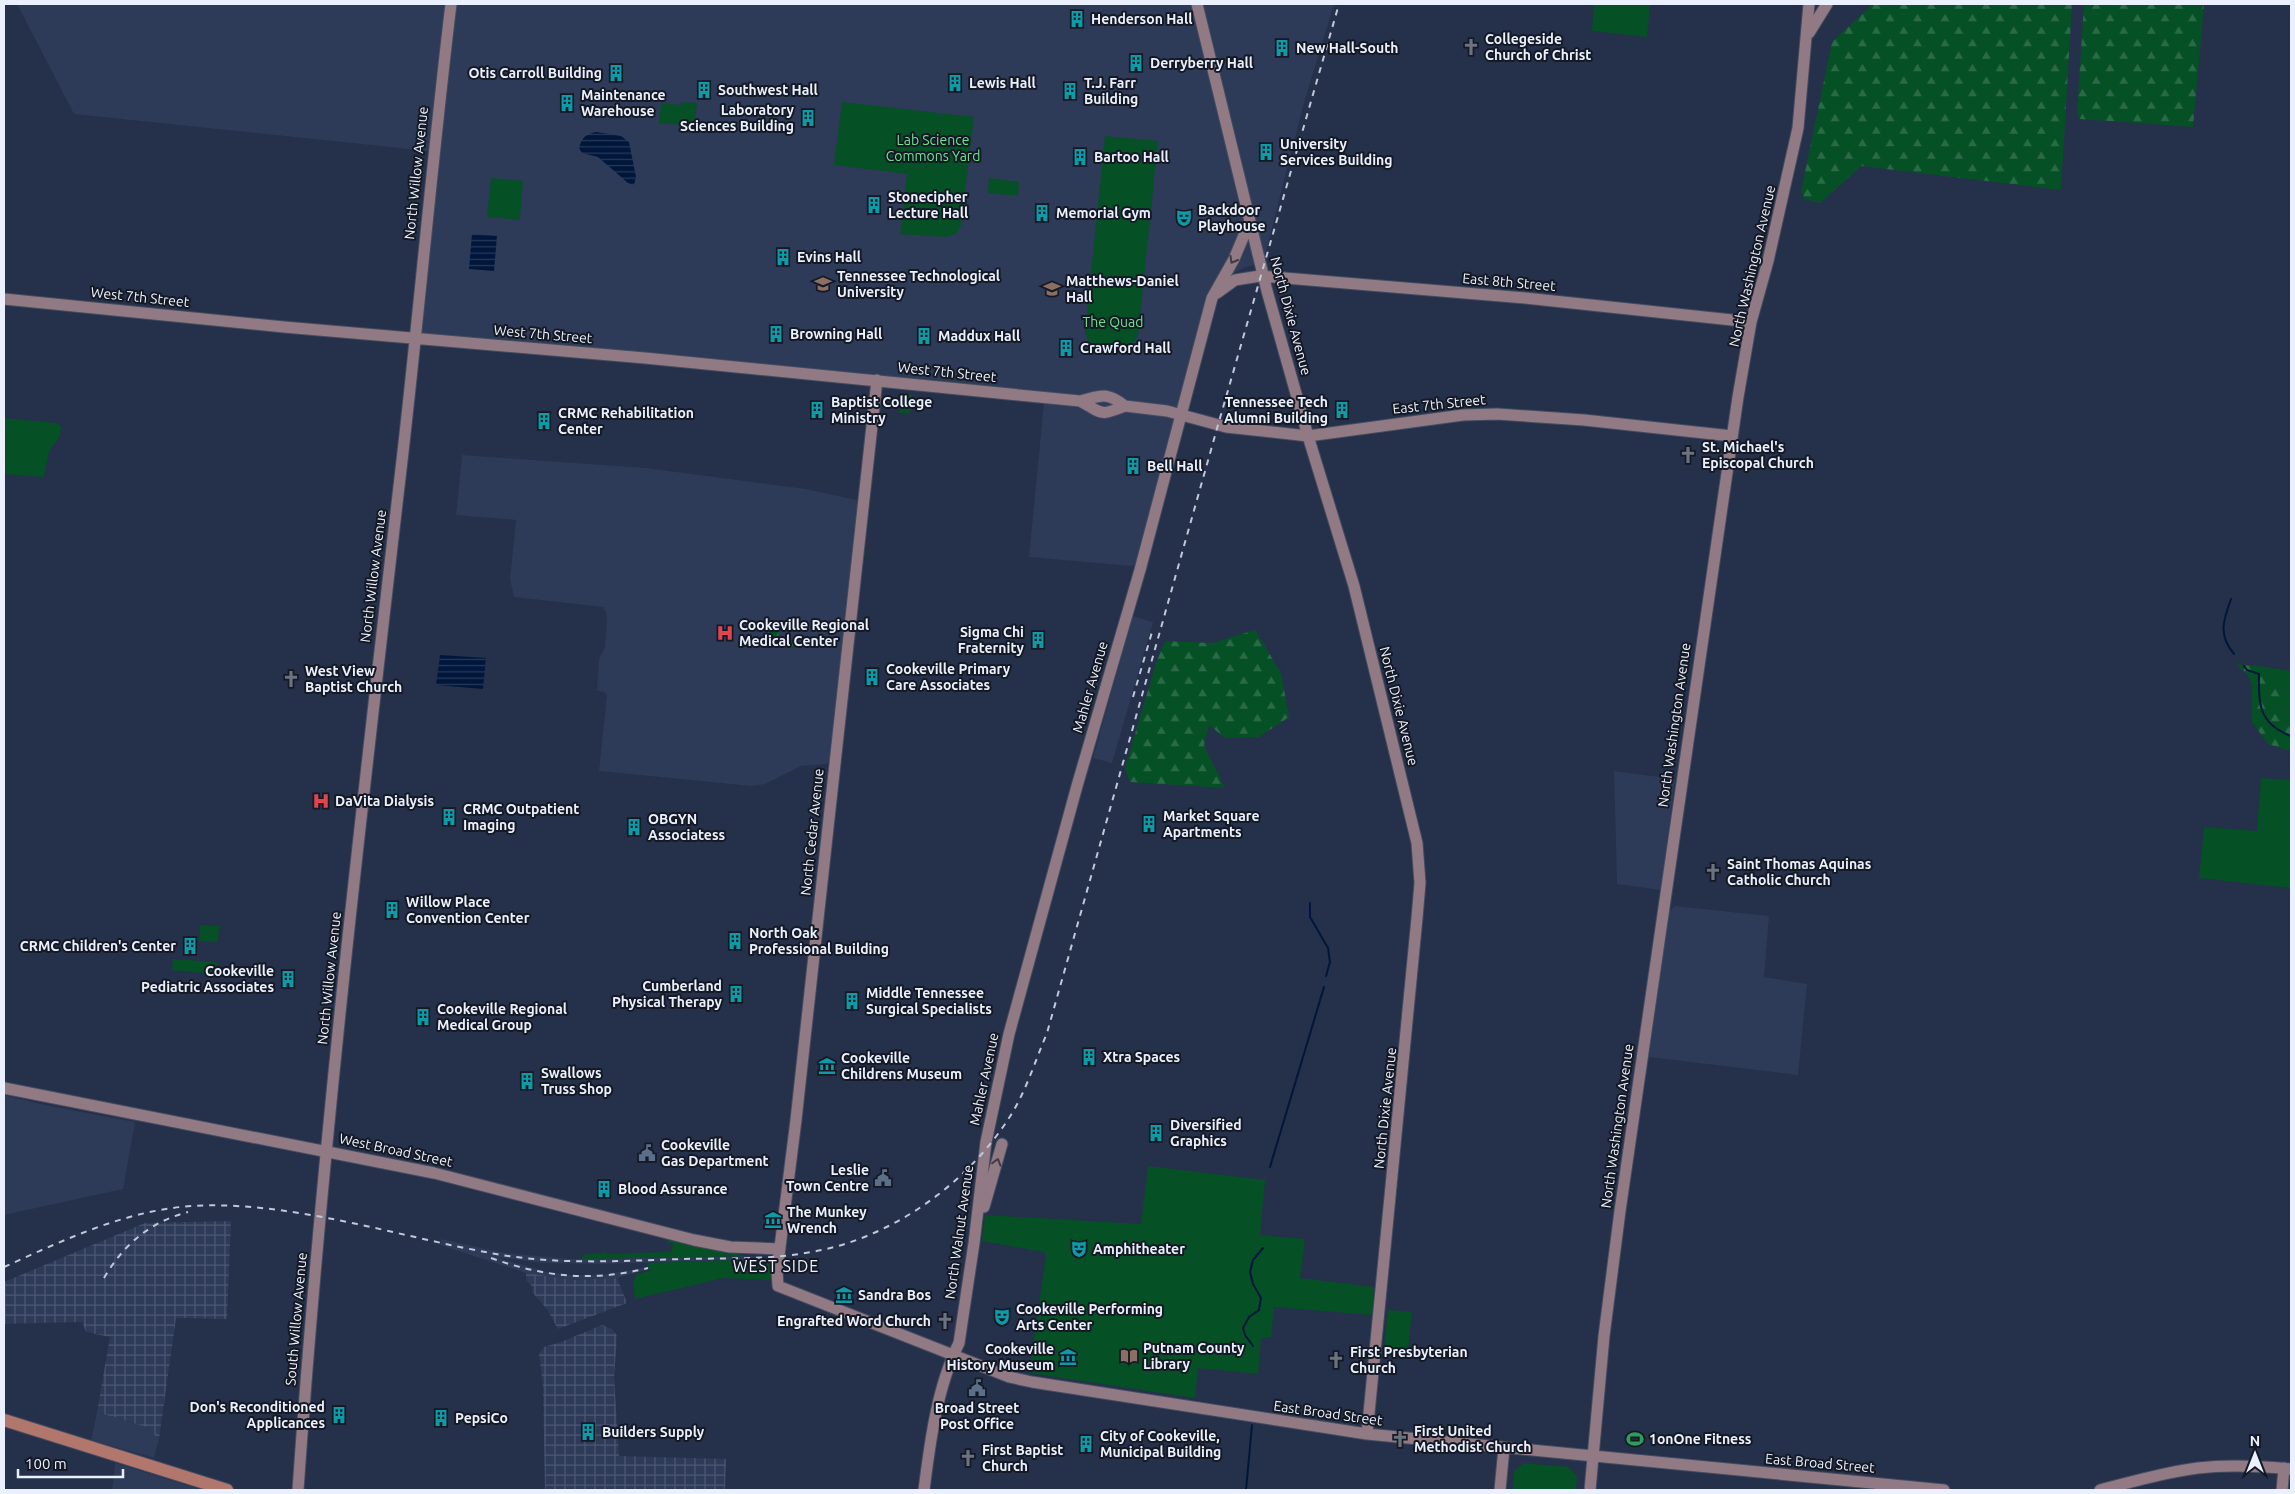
<svg xmlns="http://www.w3.org/2000/svg" width="2295" height="1494" font-family="Ubuntu,sans-serif">
	<style>
		.built { fill: #2d3a58 }
		.industrial { fill: url(#industrial-grid) }
		.green { fill: #065026 }
		.forest { fill: url(#forest-firs) }
		.garden { fill: url(#garden-furrows) }
		.water { fill: url(#water-rules) }
		.lines { fill: none; stroke-linecap: round; stroke-linejoin: round }
		.stream { stroke: #00173b; stroke-width: 2 }
		.secondary-casing { stroke: #434c61; stroke-width: 13 }
		.primary-casing { stroke: #434c61; stroke-width: 14 }
		.secondary { stroke: #917a83; stroke-width: 11 }
		.primary { stroke: #b2776c; stroke-width: 12 }
		.rail { stroke: #c1c8d8; stroke-width: 2; stroke-dasharray: 6 6; stroke-linecap: butt }
		.oneway { stroke: #403b45 }
		.labels { text-anchor: middle; dominant-baseline: central; stroke-width: 4; stroke-linejoin: round; paint-order: stroke }
		.poi-label { font-size: 14px; font-weight: bold; fill: #eaf0fe; stroke: #141924; text-anchor: start }
		.park-label { font-size: 14px; fill: #6de392; stroke: #141924 }
		.street-label { font-size: 14px; fill: #eaf0fe; stroke: #141924 }
		.quarter-label { font-size: 16px; letter-spacing: 1px; fill: #eaf0fe; stroke: #141924 }
	</style>
	<defs>
		<pattern id="industrial-grid" width="8" height="8" patternUnits="userSpaceOnUse" patternTransform="scale(1.25)"><rect width="8" height="8" fill="#2d3a58"/><path d="M0 4h8M4 0v8" fill="none" stroke="#4c5771"/></pattern>
		<pattern id="forest-firs" width="22" height="20" patternUnits="userSpaceOnUse" patternTransform="scale(1.25)"><rect width="22" height="20" fill="#065026"/><path d="M5 1l3.5 6h-7zM16 11l3.5 6h-7z" fill="#2a6a47"/></pattern>
		<pattern id="garden-furrows" width="10" height="10" patternUnits="userSpaceOnUse" patternTransform="scale(1.25)"><rect width="10" height="10" fill="#065026"/><path d="M-1 1l2-2M0 10L10 0M9 11l2-2" fill="none" stroke="#2a6a47"/></pattern>
		<pattern id="water-rules" width="6" height="5" patternUnits="userSpaceOnUse" patternTransform="scale(1.25)"><rect width="6" height="5" fill="#00173b"/><path d="M0 2.5h6" fill="none" stroke="#253958"/></pattern>
	</defs>
	<rect width="100%" height="100%" fill="#25304a"/>
	<path class="built" d="M17,4H1334L1304,103L1263,263L1246,267L1232,274L1203,314L1176,410L1139,560L1136,564L1131,566L1029,557L1045,392L650,353L420,334L438,152L74,114Z
		M462,455L646,468L806,489L856,500L859,508L830,758L827,764L801,766L765,784L752,786L599,771L607,695L604,692L597,691L599,659L605,647L607,620L606,612L603,607L514,597L510,579L516,520L456,515Z
		M1133,616L1153,622L1112,763L1093,758Z
		M1614,771L1675,779L1661,890L1617,884Z
		M1675,906L1769,916L1764,977L1807,984L1798,1075L1649,1057L1669,912Z
		M4,1095L45,1105L135,1122L123,1189L4,1215Z
		M441,1239L505,1253L570,1259L760,1256L763,1259L601,1264L544,1263L495,1257L547,1272L571,1275H602L648,1267L649,1269L617,1278L574,1280L526,1273L440,1245Z
		M97,1412L146,1427L159,1439L154,1458L91,1440Z
		M115,1463L202,1490H112Z"/>
	<path class="industrial" d="M231,1221L227,1319L176,1318L159,1439L146,1427L97,1412L110,1337L86,1332L82,1322L4,1324V1282L145,1223Z
		M526,1273L574,1280L617,1278L627,1303L558,1329L547,1309L532,1292L533,1287L526,1280Z
		M602,1325L612,1329L617,1336L614,1377L619,1456L726,1459L725,1490H545L543,1387L539,1353L544,1347L561,1342Z"/>
	<path class="green" d="M1594,4H1650L1647,37L1592,31Z
		M681,102L697,103L694,126L659,123L661,103L681,105Z
		M842,102L974,117L961,225L957,233L946,237L900,234L907,174L834,165Z
		M1105,136L1158,141L1138,336C1128,356 1090,356 1085,332Z
		M491,178L523,181L520,220L487,217Z
		M989,178L1019,182L1018,196L988,193Z
		M902,394L912,395L910,414L900,413Z
		M4,418L56,423L61,426L60,436L49,451L44,477L4,474Z
		M2267,667L2291,671V724L2283,721L2287,688Z
		M2261,778L2291,780V888L2199,878L2204,827L2257,831Z
		M200,925L219,926L218,942L199,941Z
		M173,959L217,962V971L213,974L172,970Z
		M1148,1166L1265,1180L1260,1235L1305,1239L1300,1278L1374,1287L1372,1315L1274,1307L1271,1337L1261,1338L1258,1374L1198,1368L1195,1398L1029,1373L1046,1256L1044,1252L982,1241L985,1215L1141,1224Z
		M668,1239L747,1256L582,1259L583,1255L606,1252V1254L672,1252L673,1243H667Z
		M763,1259L769,1261L773,1276L770,1280L723,1278L635,1299L633,1282L637,1274L650,1271L647,1263Z
		M1388,1310L1412,1312L1408,1350L1384,1347Z
		M1524,1463L1568,1467L1577,1476L1576,1490H1513L1514,1471Z"/>
	<path class="forest" d="M1873,4H2072L2061,190L1861,166L1820,203L1804,199L1801,191L1832,42Z
		M2084,4H2204L2193,127L2080,119L2077,113Z
		M1255,630L1281,673L1289,717L1259,737L1225,738L1209,725L1204,745L1225,788L1130,782L1125,768L1156,663L1165,641L1212,643Z
		M2236,664L2267,667L2287,688L2283,721L2291,724V751L2268,744L2252,722V688L2249,676Z"/>
	<path class="garden" d="M778,629L781,642L792,639L795,648L764,645L770,631Z"/>
	<path class="water" d="M596,132L621,136L629,142L636,177L634,185L628,183L598,157L582,153L579,148C582,137 585,135 596,132Z
		M472,234L497,236L494,271L469,269Z
		M440,655L486,658L483,689L436,685Z"/>
	<g class="lines">
		<path class="stream" d="M2231,599C2223,621 2218,635 2234,654
			M2244,666L2247,670L2259,674C2258,704 2259,724 2291,736
			M1310,903V917L1328,948L1330,962L1326,976
			M1270,1167L1324,987
			M1253,1346L1245,1335L1243,1328L1249,1317L1259,1310L1261,1298L1253,1284L1250,1272L1253,1260L1263,1248
			M1246,1490L1252,1425"/>
		<g class="secondary-casing">
			<path id="secondary" d="M1197,4L1267,291L1308,436L1354,586L1417,843L1420,883L1417,918L1367,1434
				M1809,33L1827,4
				M1217,293L1235,280L1260,276L1525,298L1751,322
				M4,299L284,327L645,358L1080,401C1101,396 1106,391 1125,406C1098,417 1103,413 1080,401
				M877,380L796,1120L777,1271L778,1286L1009,1377L1032,1382L1367,1434L1944,1490
				M1125,406L1167,411L1226,427L1308,436L1463,415L1497,414L1584,420L1732,436
				M4,1088L434,1173L694,1240L730,1247L780,1249
				M984,1207L1002,1144
				M298,1490C322,1143 363,797 403,452C420,302 433,153 451,4
				M924,1490C930,1442 937,1387 959,1343L974,1243L986,1142L1009,1034L1077,786L1140,570L1212,298L1234,259L1250,221
				M1500,1490L1504,1448
				M1590,1490L1604,1336L1620,1211L1738,397L1751,322L1768,261L1798,128L1809,4
				M2100,1490C2132,1482 2165,1472 2198,1468C2229,1464 2261,1466 2291,1469
				M2282,1490L2284,1468"/>
		</g>
		<g class="primary-casing">
			<path id="primary" d="M4,1420L227,1490"/>
		</g>
		<use href="#secondary" class="secondary"/>
		<use href="#primary" class="primary"/>
		<path class="rail" d="M1133,697L1152,632
			M491,1258C544,1277 593,1282 648,1268
			M4,1267C64,1240 124,1211 191,1206C290,1200 399,1237 496,1254C558,1265 620,1261 683,1259C725,1258 769,1260 811,1252C890,1239 966,1185 1009,1118C1026,1092 1035,1061 1047,1033L1218,425L1339,4
			M104,1278C124,1244 150,1222 188,1212"/>
	</g>
	<defs><path id="oneway-chevron" d="M-2-3.5L2.5 0L-2 3.5" fill="none" stroke-width="1.6" stroke-linecap="round" stroke-linejoin="round" transform="scale(1.25)"/></defs>
	<g class="oneway">
		<use href="#oneway-chevron" transform="translate(1233 260) rotate(120)"/>
		<use href="#oneway-chevron" transform="translate(997 1162) rotate(-74)"/>
	</g>
	<defs>
		<g id="building-bare" transform="scale(1.35)"><path d="M-4-6H4V6H1V3H-1V6H-4ZM-2.5-4.3h1.7v1.8h-1.7ZM.8-4.3h1.7v1.8H.8ZM-2.5-1h1.7V.8h-1.7ZM.8-1h1.7V.8H.8Z" fill="#0f9aa8" stroke="#141924" stroke-width="2.5" paint-order="stroke"/></g>
		<g id="church-bare" transform="scale(1.35)"><path d="M-1.2-6h2.4v3.5h3.3v2.4h-3.3V6h-2.4V-.1h-3.3v-2.4h3.3Z" fill="#6b7280" stroke="#141924" stroke-width="2.5" paint-order="stroke"/></g>
		<g id="theatre-bare" transform="scale(1.35)"><path d="M-5-5.5Q0-4 5-5.5V0Q5 5 0 6Q-5 5-5 0ZM-3.3-2.5H-1v1.5H-3.3ZM1-2.5H3.3v1.5H1ZM-2.8 1Q0 5.5 2.8 1Z" fill="#0f9aa8" stroke="#141924" stroke-width="2.5" paint-order="stroke"/></g>
		<g id="university-bare" transform="scale(1.35)"><path d="M0-5L7-2L0 1L-7-2ZM-4 1L0 2.5L4 1V4Q0 6-4 4Z" fill="#8d6e63" stroke="#141924" stroke-width="2.5" paint-order="stroke"/></g>
		<g id="hospital-bare" transform="scale(1.35)"><path d="M-5-5h3v3.5h4V-5h3V5h-3V1.5h-4V5h-3Z" fill="#e0444e" stroke="#141924" stroke-width="2.5" paint-order="stroke"/></g>
		<g id="museum-bare" transform="scale(1.35)"><path d="M0-6L6-3V-2H-6V-3ZM-5-1h2V3h-2ZM-1-1h2V3h-2ZM3-1h2V3H3ZM-6 4H6V6H-6Z" fill="#0f9aa8" stroke="#141924" stroke-width="2.5" paint-order="stroke"/></g>
		<g id="civic-bare" transform="scale(1.35)"><path d="M-.6-6.5H3V-4.5H.6V-3L4-1V1h2V6H-6V1h2V-1L-.6-3ZM-1.2 2.5V6h2.4V2.5Z" fill="#5c6f8a" stroke="#141924" stroke-width="2.5" paint-order="stroke"/></g>
		<g id="library-bare" transform="scale(1.35)"><path d="M-6-4Q-3-5.5-.7-3.5V5Q-3 3-6 4ZM6-4Q3-5.5 .7-3.5V5Q3 3 6 4Z" fill="#8d6e63" stroke="#141924" stroke-width="2.5" paint-order="stroke"/></g>
		<g id="stadium-bare" transform="scale(1.35)"><path d="M0-5a6.5 5 0 1 0 0 10a6.5 5 0 1 0 0-10ZM-3.5-1.8h7v3.6h-7Z" fill="#2e9e5b" stroke="#141924" stroke-width="2.5" paint-order="stroke"/></g>
	</defs>
	<g fill-rule="evenodd">
		<use href="#building-bare" x="1077" y="19"/>
		<use href="#church-bare" x="1471" y="47"/>
		<use href="#building-bare" x="1282" y="48"/>
		<use href="#building-bare" x="1136" y="63"/>
		<use href="#building-bare" x="616" y="73"/>
		<use href="#building-bare" x="955" y="83"/>
		<use href="#building-bare" x="704" y="90"/>
		<use href="#building-bare" x="1070" y="91"/>
		<use href="#building-bare" x="567" y="103"/>
		<use href="#building-bare" x="808" y="118"/>
		<use href="#building-bare" x="1266" y="152"/>
		<use href="#building-bare" x="1080" y="157"/>
		<use href="#building-bare" x="874" y="205"/>
		<use href="#building-bare" x="1042" y="213"/>
		<use href="#theatre-bare" x="1184" y="218"/>
		<use href="#building-bare" x="783" y="257"/>
		<use href="#university-bare" x="823" y="284"/>
		<use href="#university-bare" x="1052" y="289"/>
		<use href="#building-bare" x="776" y="334"/>
		<use href="#building-bare" x="924" y="336"/>
		<use href="#building-bare" x="1066" y="348"/>
		<use href="#building-bare" x="817" y="410"/>
		<use href="#building-bare" x="1342" y="410"/>
		<use href="#building-bare" x="544" y="421"/>
		<use href="#church-bare" x="1688" y="455"/>
		<use href="#building-bare" x="1133" y="466"/>
		<use href="#hospital-bare" x="725" y="633"/>
		<use href="#building-bare" x="1038" y="640"/>
		<use href="#building-bare" x="872" y="677"/>
		<use href="#church-bare" x="291" y="679"/>
		<use href="#hospital-bare" x="321" y="801"/>
		<use href="#building-bare" x="449" y="817"/>
		<use href="#building-bare" x="1149" y="824"/>
		<use href="#building-bare" x="634" y="827"/>
		<use href="#church-bare" x="1713" y="872"/>
		<use href="#building-bare" x="392" y="910"/>
		<use href="#building-bare" x="735" y="941"/>
		<use href="#building-bare" x="190" y="946"/>
		<use href="#building-bare" x="288" y="979"/>
		<use href="#building-bare" x="736" y="994"/>
		<use href="#building-bare" x="852" y="1001"/>
		<use href="#building-bare" x="423" y="1017"/>
		<use href="#building-bare" x="1089" y="1057"/>
		<use href="#museum-bare" x="827" y="1066"/>
		<use href="#building-bare" x="527" y="1081"/>
		<use href="#building-bare" x="1156" y="1133"/>
		<use href="#civic-bare" x="647" y="1153"/>
		<use href="#civic-bare" x="883" y="1178"/>
		<use href="#building-bare" x="604" y="1189"/>
		<use href="#museum-bare" x="773" y="1220"/>
		<use href="#theatre-bare" x="1079" y="1249"/>
		<use href="#museum-bare" x="844" y="1295"/>
		<use href="#theatre-bare" x="1002" y="1317"/>
		<use href="#church-bare" x="945" y="1321"/>
		<use href="#library-bare" x="1129" y="1356"/>
		<use href="#museum-bare" x="1068" y="1357"/>
		<use href="#church-bare" x="1336" y="1360"/>
		<use href="#civic-bare" x="977" y="1388"/>
		<use href="#building-bare" x="339" y="1415"/>
		<use href="#building-bare" x="441" y="1418"/>
		<use href="#building-bare" x="588" y="1432"/>
		<use href="#church-bare" x="1400" y="1439"/>
		<use href="#stadium-bare" x="1635" y="1439"/>
		<use href="#building-bare" x="1086" y="1444"/>
		<use href="#church-bare" x="968" y="1458"/>
	</g>
	<g class="labels">
		<g class="poi-label">
			<text x="1091" y="19">Henderson Hall</text>
			<text x="1485" y="39">Collegeside<tspan x="1485" dy="16">Church of Christ</tspan></text>
			<text x="1296" y="48">New Hall-South</text>
			<text x="1150" y="63">Derryberry Hall</text>
			<text x="602" y="73" text-anchor="end">Otis Carroll Building</text>
			<text x="969" y="83">Lewis Hall</text>
			<text x="1084" y="83">T.J. Farr<tspan x="1084" dy="16">Building</tspan></text>
			<text x="718" y="90">Southwest Hall</text>
			<text x="581" y="95">Maintenance<tspan x="581" dy="16">Warehouse</tspan></text>
			<text x="794" y="110" text-anchor="end">Laboratory<tspan x="794" dy="16">Sciences Building</tspan></text>
			<text x="1280" y="144">University<tspan x="1280" dy="16">Services Building</tspan></text>
			<text x="1094" y="157">Bartoo Hall</text>
			<text x="888" y="197">Stonecipher<tspan x="888" dy="16">Lecture Hall</tspan></text>
			<text x="1198" y="210">Backdoor<tspan x="1198" dy="16">Playhouse</tspan></text>
			<text x="1056" y="213">Memorial Gym</text>
			<text x="797" y="257">Evins Hall</text>
			<text x="837" y="276">Tennessee Technological<tspan x="837" dy="16">University</tspan></text>
			<text x="1066" y="281">Matthews-Daniel<tspan x="1066" dy="16">Hall</tspan></text>
			<text x="790" y="334">Browning Hall</text>
			<text x="938" y="336">Maddux Hall</text>
			<text x="1080" y="348">Crawford Hall</text>
			<text x="831" y="402">Baptist College<tspan x="831" dy="16">Ministry</tspan></text>
			<text x="1328" y="402" text-anchor="end">Tennessee Tech<tspan x="1328" dy="16">Alumni Building</tspan></text>
			<text x="558" y="413">CRMC Rehabilitation<tspan x="558" dy="16">Center</tspan></text>
			<text x="1702" y="447">St. Michael's<tspan x="1702" dy="16">Episcopal Church</tspan></text>
			<text x="1147" y="466">Bell Hall</text>
			<text x="739" y="625">Cookeville Regional<tspan x="739" dy="16">Medical Center</tspan></text>
			<text x="1024" y="632" text-anchor="end">Sigma Chi<tspan x="1024" dy="16">Fraternity</tspan></text>
			<text x="886" y="669">Cookeville Primary<tspan x="886" dy="16">Care Associates</tspan></text>
			<text x="305" y="671">West View<tspan x="305" dy="16">Baptist Church</tspan></text>
			<text x="335" y="801">DaVita Dialysis</text>
			<text x="463" y="809">CRMC Outpatient<tspan x="463" dy="16">Imaging</tspan></text>
			<text x="1163" y="816">Market Square<tspan x="1163" dy="16">Apartments</tspan></text>
			<text x="648" y="819">OBGYN<tspan x="648" dy="16">Associatess</tspan></text>
			<text x="1727" y="864">Saint Thomas Aquinas<tspan x="1727" dy="16">Catholic Church</tspan></text>
			<text x="406" y="902">Willow Place<tspan x="406" dy="16">Convention Center</tspan></text>
			<text x="749" y="933">North Oak<tspan x="749" dy="16">Professional Building</tspan></text>
			<text x="176" y="946" text-anchor="end">CRMC Children's Center</text>
			<text x="274" y="971" text-anchor="end">Cookeville<tspan x="274" dy="16">Pediatric Associates</tspan></text>
			<text x="722" y="986" text-anchor="end">Cumberland<tspan x="722" dy="16">Physical Therapy</tspan></text>
			<text x="866" y="993">Middle Tennessee<tspan x="866" dy="16">Surgical Specialists</tspan></text>
			<text x="437" y="1009">Cookeville Regional<tspan x="437" dy="16">Medical Group</tspan></text>
			<text x="1103" y="1057">Xtra Spaces</text>
			<text x="841" y="1058">Cookeville<tspan x="841" dy="16">Childrens Museum</tspan></text>
			<text x="541" y="1073">Swallows<tspan x="541" dy="16">Truss Shop</tspan></text>
			<text x="1170" y="1125">Diversified<tspan x="1170" dy="16">Graphics</tspan></text>
			<text x="661" y="1145">Cookeville<tspan x="661" dy="16">Gas Department</tspan></text>
			<text x="869" y="1170" text-anchor="end">Leslie<tspan x="869" dy="16">Town Centre</tspan></text>
			<text x="618" y="1189">Blood Assurance</text>
			<text x="787" y="1212">The Munkey<tspan x="787" dy="16">Wrench</tspan></text>
			<text x="1093" y="1249">Amphitheater</text>
			<text x="858" y="1295">Sandra Bos</text>
			<text x="1016" y="1309">Cookeville Performing<tspan x="1016" dy="16">Arts Center</tspan></text>
			<text x="931" y="1321" text-anchor="end">Engrafted Word Church</text>
			<text x="1143" y="1348">Putnam County<tspan x="1143" dy="16">Library</tspan></text>
			<text x="1054" y="1349" text-anchor="end">Cookeville<tspan x="1054" dy="16">History Museum</tspan></text>
			<text x="1350" y="1352">First Presbyterian<tspan x="1350" dy="16">Church</tspan></text>
			<text x="325" y="1407" text-anchor="end">Don's Reconditioned<tspan x="325" dy="16">Applicances</tspan></text>
			<text x="977" y="1408" text-anchor="middle">Broad Street<tspan x="977" dy="16">Post Office</tspan></text>
			<text x="455" y="1418">PepsiCo</text>
			<text x="1414" y="1431">First United<tspan x="1414" dy="16">Methodist Church</tspan></text>
			<text x="602" y="1432">Builders Supply</text>
			<text x="1100" y="1436">City of Cookeville,<tspan x="1100" dy="16">Municipal Building</tspan></text>
			<text x="1649" y="1439">1onOne Fitness</text>
			<text x="982" y="1450">First Baptist<tspan x="982" dy="16">Church</tspan></text>
		</g>
		<g class="park-label">
			<text x="933" y="140">Lab Science<tspan x="933" dy="16">Commons Yard</tspan></text>
			<text x="1113" y="322">The Quad</text>
		</g>
		<g class="street-label">
			<text transform="translate(416 173) rotate(-84)">North Willow Avenue</text>
			<text transform="translate(1752 266) rotate(-77)">North Washington Avenue</text>
			<text transform="translate(1509 282) rotate(5)">East 8th Street</text>
			<text transform="translate(140 297) rotate(6)">West 7th Street</text>
			<text transform="translate(1291 316) rotate(75)">North Dixie Avenue</text>
			<text transform="translate(543 334) rotate(5)">West 7th Street</text>
			<text transform="translate(947 372) rotate(6)">West 7th Street</text>
			<text transform="translate(1439 404) rotate(-6)">East 7th Street</text>
			<text transform="translate(373 576) rotate(-83)">North Willow Avenue</text>
			<text transform="translate(1090 687) rotate(-74)">Mahler Avenue</text>
			<text transform="translate(1399 706) rotate(76)">North Dixie Avenue</text>
			<text transform="translate(1674 725) rotate(-82)">North Washington Avenue</text>
			<text transform="translate(812 832) rotate(-84)">North Cedar Avenue</text>
			<text transform="translate(329 978) rotate(-84)">North Willow Avenue</text>
			<text transform="translate(984 1079) rotate(-78)">Mahler Avenue</text>
			<text transform="translate(1385 1108) rotate(-84)">North Dixie Avenue</text>
			<text transform="translate(1617 1126) rotate(-82)">North Washington Avenue</text>
			<text transform="translate(396 1150) rotate(12)">West Broad Street</text>
			<text transform="translate(959 1232) rotate(-82)">North Walnut Avenue</text>
			<text transform="translate(296 1319) rotate(-85)">South Willow Avenue</text>
			<text transform="translate(1328 1413) rotate(8)">East Broad Street</text>
			<text transform="translate(1820 1463) rotate(5)">East Broad Street</text>
		</g>
		<g class="quarter-label">
			<text x="776" y="1266">WEST SIDE</text>
		</g>
	</g>
	<rect width="2295" height="1494" fill="none" stroke="#eaf0fe" stroke-width="10"/>
	<g transform="translate(2255 1454)" stroke="#141924" stroke-width="4" paint-order="stroke">
	<path d="M0-4L9 19L0 12L-9 19Z" fill="#eaf0fe"/>
	<text y="-8" font-size="14" font-weight="bold" text-anchor="middle" fill="#eaf0fe">N</text>
	</g>
	<path d="M18 1469v8h105v-8" fill="none" stroke="#eaf0fe" stroke-width="2.5"/>
	<text x="25" y="1469" font-size="15" fill="#eaf0fe" stroke="#141924" stroke-width="4" paint-order="stroke">100 m</text>
</svg>
